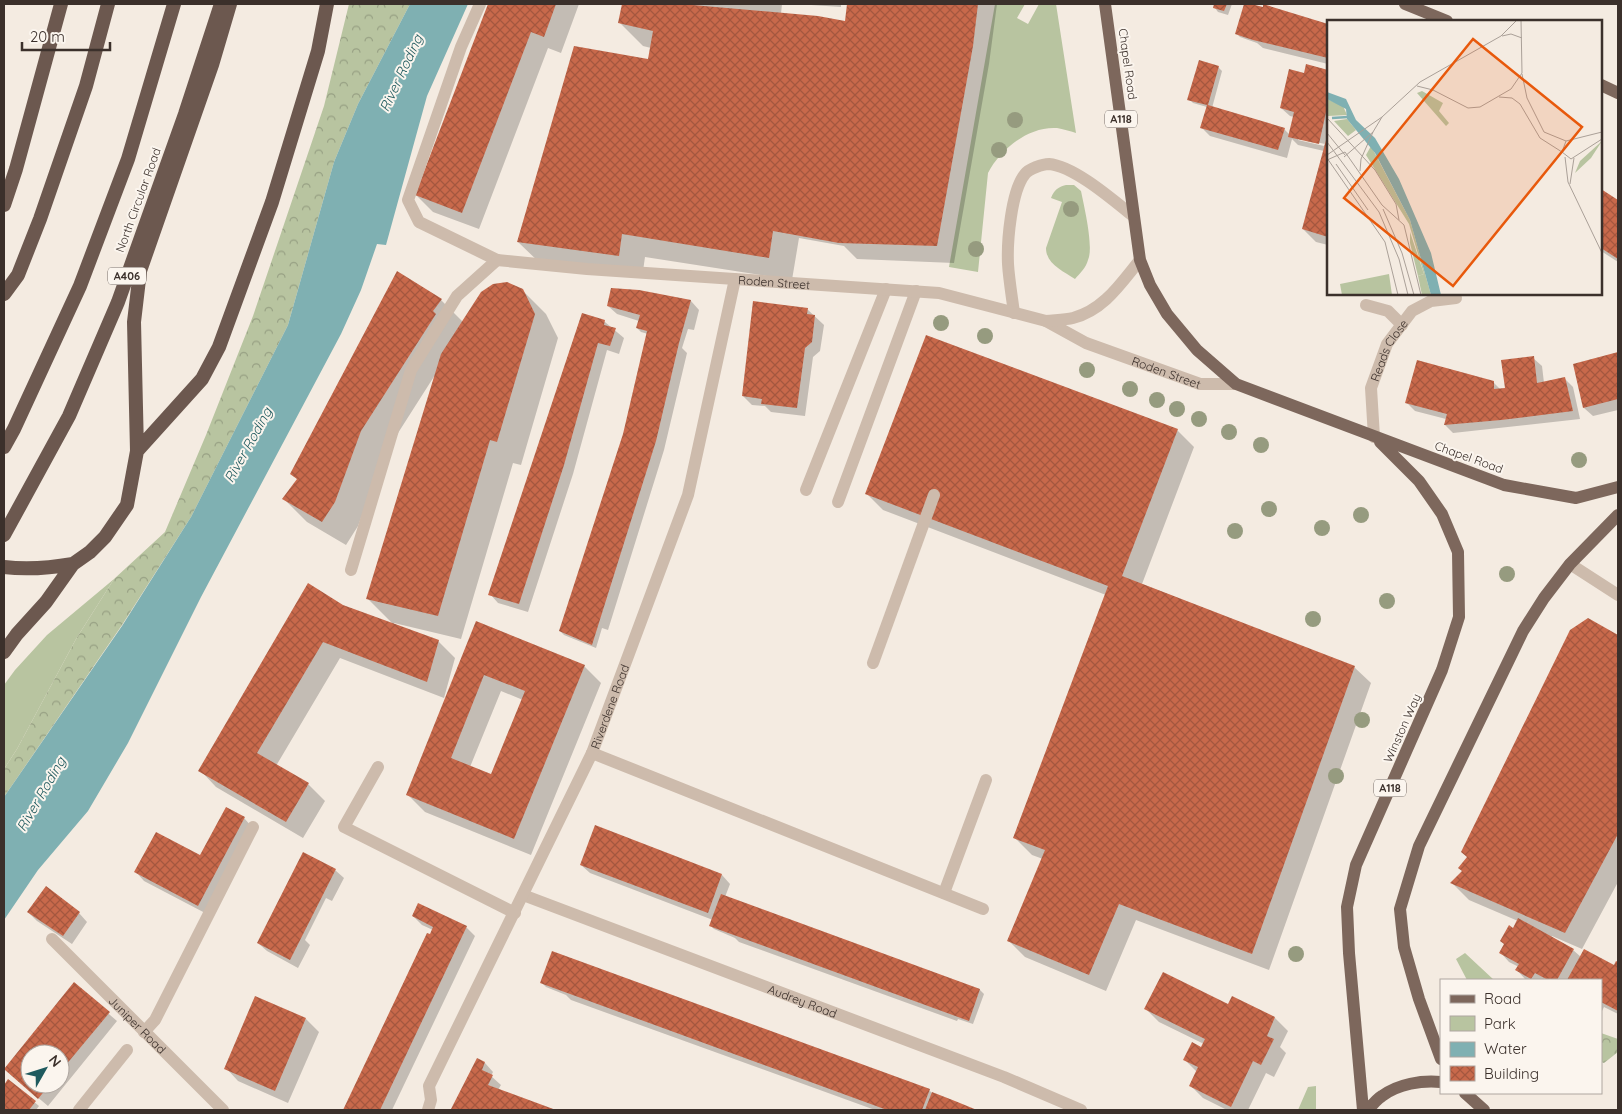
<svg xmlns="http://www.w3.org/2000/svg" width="1622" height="1114" font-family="Quicksand,sans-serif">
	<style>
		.green { fill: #b8c4a0 }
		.forest { fill: url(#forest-crowns) }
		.water { fill: #7fb0b2 }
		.shadow { fill: #0003; fill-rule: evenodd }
		.building { fill: url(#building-cross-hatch); fill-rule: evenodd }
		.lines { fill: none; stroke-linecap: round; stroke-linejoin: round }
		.service { stroke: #cdbbac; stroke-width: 12 }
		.minor { stroke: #cdbbac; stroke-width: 12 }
		.primary { stroke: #7d675c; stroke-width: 12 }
		.trunk { stroke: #6c584f; stroke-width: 14 }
		.tree { fill: #969b7f }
		.labels { text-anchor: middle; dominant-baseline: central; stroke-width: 4; stroke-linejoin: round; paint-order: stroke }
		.shield { fill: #fbf5ee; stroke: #756b66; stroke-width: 1 }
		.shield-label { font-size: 11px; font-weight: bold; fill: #3b302b }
		.street-label { font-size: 12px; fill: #3b302b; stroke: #fbf5ee }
		.water-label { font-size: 14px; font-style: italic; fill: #1f5a5e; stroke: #fbf5ee }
		.inset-river { fill: none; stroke: #7fb0b2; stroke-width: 2.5 }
		.inset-road { fill: none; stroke: #aaa098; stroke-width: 1 }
		.view { fill: #e8590c; fill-opacity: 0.15; stroke: #e8590c; stroke-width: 2.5 }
		.inset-edge { fill: none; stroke: #3b302b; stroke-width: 2.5 }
	</style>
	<defs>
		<pattern id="forest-crowns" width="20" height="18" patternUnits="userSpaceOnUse" patternTransform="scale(1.25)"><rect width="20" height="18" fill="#b8c4a0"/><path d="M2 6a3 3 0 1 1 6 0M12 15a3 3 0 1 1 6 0" fill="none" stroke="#97a083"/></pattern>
		<pattern id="building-cross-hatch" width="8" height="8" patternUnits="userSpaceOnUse" patternTransform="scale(1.25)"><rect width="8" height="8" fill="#c8694b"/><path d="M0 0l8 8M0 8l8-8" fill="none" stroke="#a4573f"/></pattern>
	</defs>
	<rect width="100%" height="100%" fill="#f4ebe1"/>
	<path class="green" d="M995,4H1025L1017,18L1028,24L1039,4H1056L1076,133C1070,131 1063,129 1057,128C1028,126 1000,150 988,173L978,272L949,267Z
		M1066,185H1074L1081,191C1084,206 1094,247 1088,260C1086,268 1080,273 1075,279C1063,271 1046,264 1046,248L1062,202L1051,198C1054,190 1058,187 1066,185Z
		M114,579L76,639L17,749L4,769V685L15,670L47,635Z
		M1465,953L1494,980H1467L1456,959Z
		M1316,1086V1110H1298L1308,1087Z"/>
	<path class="forest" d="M349,4H410L358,104L334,162L288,325L191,517L122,625L4,797V769L17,749L76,639L114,579L165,532L206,435L253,316L324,106Z
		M1601,1033L1618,1039V1052L1604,1063L1601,1062Z"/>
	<path class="water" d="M410,4H468L427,96L386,245L377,244L361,290L341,334L201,597L128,743L88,811L38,870L4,920V797L122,626L191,517L288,325L334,162L358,104Z"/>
	<path class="shadow" d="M489,4H579L561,53L548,48L479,229L433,212L416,195Z
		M623,4H782L781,14L846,22L848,4H997L989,64L954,263L857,259L844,246L799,238L792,280L645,257L642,278L542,265L518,242L649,60L651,48L643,46L619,22Z
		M796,4H841V7Z
		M1216,4H1232L1228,15L1218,12L1215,8Z
		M1245,4L1263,9L1264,6L1328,25V64L1263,48L1257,43L1240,37L1236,33Z
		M1307,66L1328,71V245L1316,242L1303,229L1324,151L1298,145L1292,139L1287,158L1210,136L1201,127L1207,107L1193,103L1189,99L1218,67L1222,71L1212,108L1284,129L1290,135L1294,117L1290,116L1281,108L1305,74ZM1298,138L1325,144L1324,146L1298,140Z
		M1601,191L1618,201V262L1601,251Z
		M522,290L546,314L558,338L521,465L513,463L461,639L394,623V624L438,641L455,658L444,698L340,658L276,766L308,784L325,801L303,838L216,787L200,770L343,606L393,624L368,599L435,375L384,455L358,526L346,545L307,522L284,499L298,480L292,474L441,300L463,322Z
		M691,301L699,310L694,330L688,329L682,348L687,353L664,450L608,630L602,628L596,648L564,635L560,631L625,434L648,334L641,332L637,328L639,321L617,314L608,306Z
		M807,309L824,325L820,351L813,357L805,416L771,412L765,406L752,405L743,396Z
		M582,314L605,322L624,338L619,354L607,350L573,474L528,612L498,603L490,594Z
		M1618,353V410L1593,416L1584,408L1575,365Z
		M1533,358L1542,366L1544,383L1565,379L1573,387L1580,419L1453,433L1445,425L1446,419L1415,411L1407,403L1493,382L1501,390L1506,389Z
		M1177,430L1194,447L1142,584L1354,667L1371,683L1269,970L1136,920L1106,991L1025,957L1008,940L1043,859L1032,855L1015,838L1106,595L883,510L866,493Z
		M1588,619L1618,636V882L1582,949L1552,936L1551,938L1573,950L1581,957L1614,967L1617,963L1618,964V1014L1604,1007L1601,1013V980H1528L1525,979L1517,970L1519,967L1509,962L1501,953L1518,921L1469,900L1452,883L1464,872L1469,858Z
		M477,623L584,666L601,683L531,855L425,812L408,795ZM501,691L523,700L492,776L470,767Z
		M244,818L252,827L207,914L144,881L136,872L200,857Z
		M596,827L722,875L730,884L725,897L980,990L984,994L973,1024L958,1019L957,1021L739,942L735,938L714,929L710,925L713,920L590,873L581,865Z
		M335,870L344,878L332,901L326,898L305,940L310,945L298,968L267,951L258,943Z
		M28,912L79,913L87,922L72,944L37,921Z
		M413,916L466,927L475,936L392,1110H344L427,934L431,936L433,930L422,925Z
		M542,983L929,1090L932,1093L974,1110H875L571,1000L566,995L546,987Z
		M74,984L117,1021L48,1106L5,1070ZM30,1054H60V1084H30Z
		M1233,998L1275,1018L1288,1031L1280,1047L1286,1053L1274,1077L1266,1073L1248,1110H1227L1203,1098L1190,1085L1197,1072L1184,1059L1202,1049L1204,1044L1159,1022L1146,1009L1229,1006Z
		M306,1019L319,1032L288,1103L238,1081L226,1068Z
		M478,1060L485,1063L493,1072L491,1076L501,1085L498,1090L553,1110H454L453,1109Z
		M9,1081L39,1106L36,1110H4V1087Z"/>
	<path class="building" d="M488,4H556L544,37L531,32L462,213L415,195Z
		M622,4H681L818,16L845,21L847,4H978L973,46L937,246L839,243L773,231L769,258L622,234L619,256L517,242L574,46L648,59L653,31L618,23Z
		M1214,4H1227L1224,11L1213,8Z
		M1244,4H1251L1263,7V4L1328,24V58L1253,40L1235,34Z
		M1199,60L1219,66L1208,105L1285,128L1278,150L1200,128L1207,105L1187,100Z
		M1306,64L1328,70V103L1319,144L1288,137L1294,112L1280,108L1289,69L1304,73Z
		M1326,140H1328V237L1302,229Z
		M1601,189L1618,200V259L1601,248Z
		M397,271L442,299L433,311L436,314L361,431L335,502L322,522L282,499L297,479L290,474Z
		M507,282L523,289L535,314L497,442L490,440L438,616L366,599L441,354L481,292L493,284Z
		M611,288L639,290L691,300L679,343L656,441L592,645L559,631L623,434L647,331L636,328L640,315L607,306Z
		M753,301L808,308L807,314L815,315L812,342L805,348L797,408L761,404L762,399L742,396Z
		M582,313L605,320L604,325L616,328L610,346L598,343L564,465L519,604L488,595Z
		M926,335L1178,429L1122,576L1355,666L1252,954L1119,904L1089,975L1007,941L1045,850L1013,838L1108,586L865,494Z
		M1618,352V399L1583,408L1573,364Z
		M1534,356L1537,383L1565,377L1573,411L1501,420L1444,425L1447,414L1405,403L1417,360L1494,381V389L1505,388L1501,360Z
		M308,583L343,605L439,640L427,682L323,642L257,753L309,783L286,822L198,771Z
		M1588,618L1618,635V834L1565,933L1450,883L1462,871L1458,868L1467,857L1461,852L1570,630Z
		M476,621L585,665L514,839L406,795ZM484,675L525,691L491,774L451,758Z
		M226,807L245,817L198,906L134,872L156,832L200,855Z
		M595,825L722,874L708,913L580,865Z
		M303,852L336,869L290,960L257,943Z
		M46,886L80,912L63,936L27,912Z
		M721,894L980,989L969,1021L709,926Z
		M418,903L467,926L380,1110H343L427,933L430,934L433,927L412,916Z
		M1518,918L1574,949L1557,980H1548L1535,973L1531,979L1515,970L1519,964L1499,953L1504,944L1500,941L1509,925L1513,928Z
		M1584,949L1614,965L1616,961L1618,962V1011L1601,1002V980H1567Z
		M552,951L930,1089L922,1110H887L540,983Z
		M1163,972L1228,1004L1232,996L1275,1017L1267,1036L1274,1039L1261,1065L1253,1061L1231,1107L1189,1086L1198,1067L1183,1060L1192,1042L1201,1047L1205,1039L1144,1009Z
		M74,982L110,1012L60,1072V1054H30V1084H50L38,1099L4,1069Z
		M255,996L306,1018L275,1091L224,1069Z
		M477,1058L485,1062L482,1070L493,1075L488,1085L556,1110L451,1109Z
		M8,1079L36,1101L29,1110H4V1085Z
		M932,1092L955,1101L977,1110H925Z"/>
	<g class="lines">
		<g class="service">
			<path d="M1366,305L1388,311L1402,325"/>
			<path d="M1014,313C1012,297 1009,280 1008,264C1007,242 1011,191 1025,174C1029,169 1042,164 1049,164C1074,166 1113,200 1133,216"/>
			<path d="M806,490L886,289"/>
			<path d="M838,502L916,291"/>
			<path d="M351,570L411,370L457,296L497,260L419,222L408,200L461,47L480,4"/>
			<path d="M873,663L934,495"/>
			<path d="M592,753L983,909"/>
			<path d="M378,767L344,827L515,913"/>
			<path d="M944,893L986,780"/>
			<path id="s1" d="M52,939L223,1110"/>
			<path d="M144,1032L155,1020L253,827"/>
		</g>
		<g class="minor">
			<path id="s2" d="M497,260L587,269L939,293L1046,321L1086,343L1200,384H1236"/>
			<path d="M1046,321C1055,320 1065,320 1073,318C1104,310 1121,283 1140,260"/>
			<path id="s3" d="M1374,437L1371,388L1387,344L1412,311L1431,301L1456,298"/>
			<path d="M1570,564L1618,595"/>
			<path id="s4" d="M523,895L1004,1077L1081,1110"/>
			<path d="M79,1110L127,1050"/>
			<path id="s5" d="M428,1110L431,1100L429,1086L592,753L688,495L735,279"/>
		</g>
		<path class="primary" d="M1105,4L1140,260L1150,285L1167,314L1197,350L1236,384L1504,485L1576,498L1618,487
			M1405,4L1447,21
			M1601,85L1618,93
			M1441,1059L1419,999L1404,947L1400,909L1419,846L1523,631L1544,598L1570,564L1618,515
			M1465,1093L1484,1110
			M1363,1110L1349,953L1347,907L1356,865L1442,670L1459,617L1458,552L1442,514L1419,481L1380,442
			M1368,1110C1372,1105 1377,1099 1382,1096C1398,1084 1422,1080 1441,1082"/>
		<path class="trunk" d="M4,205L16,169L61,4
			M4,294L18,275L40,219L86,86L108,4
			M4,447L14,429L80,286L128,159L174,4
			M137,451L202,379L219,347L272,202L318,51L327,4
			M4,535L69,416L118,302L185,114L220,7
			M4,567C28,570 50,568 73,564
			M4,652L17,634L46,602L73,564L90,552L105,537L127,505L137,451L134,322L140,271L212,65L230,4"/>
	</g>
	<g class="tree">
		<circle cx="1015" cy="120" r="8"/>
		<circle cx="999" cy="150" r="8"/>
		<circle cx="1071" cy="209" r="8"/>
		<circle cx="976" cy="249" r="8"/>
		<circle cx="941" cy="323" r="8"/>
		<circle cx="985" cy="336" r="8"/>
		<circle cx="1087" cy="370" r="8"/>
		<circle cx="1130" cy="389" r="8"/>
		<circle cx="1157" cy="400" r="8"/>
		<circle cx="1177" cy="409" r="8"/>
		<circle cx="1199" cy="419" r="8"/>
		<circle cx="1229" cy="432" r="8"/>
		<circle cx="1261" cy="445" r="8"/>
		<circle cx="1579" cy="460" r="8"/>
		<circle cx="1269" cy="509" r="8"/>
		<circle cx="1361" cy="515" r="8"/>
		<circle cx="1322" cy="528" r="8"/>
		<circle cx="1235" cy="531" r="8"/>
		<circle cx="1507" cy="574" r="8"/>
		<circle cx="1387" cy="601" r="8"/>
		<circle cx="1313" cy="619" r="8"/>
		<circle cx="1362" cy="720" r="8"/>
		<circle cx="1336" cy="776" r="8"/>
		<circle cx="1296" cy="954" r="8"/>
	</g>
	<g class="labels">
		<g class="shield">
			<rect x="1105" y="110.5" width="32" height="17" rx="4"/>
			<rect x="108" y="267.5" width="38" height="17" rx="4"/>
			<rect x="1374" y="779.5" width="32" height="17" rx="4"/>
		</g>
		<g class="shield-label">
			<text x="1121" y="119">A118</text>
			<text x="127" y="276">A406</text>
			<text x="1390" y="788">A118</text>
		</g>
		<g class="street-label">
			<text transform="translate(1128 64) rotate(82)">Chapel Road</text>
			<text transform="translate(138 200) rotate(-70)">North Circular Road</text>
			<text stroke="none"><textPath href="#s2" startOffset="278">Roden Street</textPath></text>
			<text stroke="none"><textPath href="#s3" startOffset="91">Reads Close</textPath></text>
			<text stroke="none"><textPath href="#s2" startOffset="685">Roden Street</textPath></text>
			<text transform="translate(1469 457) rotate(20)">Chapel Road</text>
			<text stroke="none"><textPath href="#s5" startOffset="445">Riverdene Road</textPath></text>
			<text transform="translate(1402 728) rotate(-66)">Winston Way</text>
			<text stroke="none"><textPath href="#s4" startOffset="299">Audrey Road</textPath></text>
			<text stroke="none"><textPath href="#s1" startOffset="121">Juniper Road</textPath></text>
		</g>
		<g class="water-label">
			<text transform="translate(401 73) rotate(-65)">River Roding</text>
			<text transform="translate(248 445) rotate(-61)">River Roding</text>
			<text transform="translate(41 794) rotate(-60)">River Roding</text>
		</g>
	</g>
	<g transform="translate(1327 20)">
		<rect width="275" height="275" fill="#f4ebe1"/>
		<path d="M95,71L116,83L112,91L122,103L119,106L90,73ZM275,121L264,138L248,153L253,141ZM83,212L97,254L91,256L83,223Z" fill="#b8c4a0"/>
		<path d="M0,79L16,86L20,95L1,96ZM20,99L29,110L21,116L7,101ZM44,126L83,200L104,275H95L91,256L97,254L82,204L39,135ZM62,254L65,275H15L13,264Z" fill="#b8c4a0"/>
		<path d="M0,72L19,79L29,100L48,118L72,159L104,233L114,275H104L83,200L48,133L20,99L19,89L0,79Z" fill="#7fb0b2"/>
		<path class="inset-river" d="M5,98L21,97"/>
		<path class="inset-road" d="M175,16L184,14L195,18M195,54L200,78L217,112L239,121L275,112M90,66L106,70L141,88L153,87L184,69L195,53L194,0M172,77L185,78L193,84L213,118L235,132M0,98L48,150L69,184L72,200M0,113L18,135M239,121L235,132L244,139L275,119M0,122L52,192L72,239L81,275M0,135L55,97L93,62L174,16L190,0M17,137L46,112L55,97M238,137L241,162L275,233M0,138L58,222L71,275M0,140L18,132L55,185L77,205L94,275M9,144L41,190M33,151L34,139L46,112M243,164L247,138M56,189L75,233L87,275"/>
		<path class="view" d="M146,19L255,107L126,266L17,178Z"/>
		<rect width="275" height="275" class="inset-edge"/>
	</g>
	<rect width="1622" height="1114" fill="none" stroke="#3b302b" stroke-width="10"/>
	<rect x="1440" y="979" width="162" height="115" fill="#fbf5ee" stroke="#aea6a0"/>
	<rect x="1450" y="995" width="25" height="8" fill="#7d675c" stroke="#aea6a0"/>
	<text x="1484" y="1004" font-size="15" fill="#3b302b">Road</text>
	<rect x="1450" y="1016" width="25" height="15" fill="#b8c4a0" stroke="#aea6a0"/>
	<text x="1484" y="1029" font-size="15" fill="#3b302b">Park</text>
	<rect x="1450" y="1042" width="25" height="15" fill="#7fb0b2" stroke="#aea6a0"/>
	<text x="1484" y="1054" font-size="15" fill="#3b302b">Water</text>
	<rect x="1450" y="1066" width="25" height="15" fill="url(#building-cross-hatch)" stroke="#aea6a0"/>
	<text x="1484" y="1079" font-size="15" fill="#3b302b">Building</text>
	<g transform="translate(45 1069) rotate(51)"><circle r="24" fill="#fbf5ee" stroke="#aea6a0"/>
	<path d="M0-4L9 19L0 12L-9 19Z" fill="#1f5a5e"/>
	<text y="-8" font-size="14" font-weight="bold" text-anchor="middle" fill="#3b302b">N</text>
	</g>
	<path d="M22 42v8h88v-8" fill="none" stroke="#3b302b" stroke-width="2.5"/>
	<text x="30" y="42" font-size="15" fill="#3b302b" stroke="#fbf5ee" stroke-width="4" paint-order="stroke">20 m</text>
</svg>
